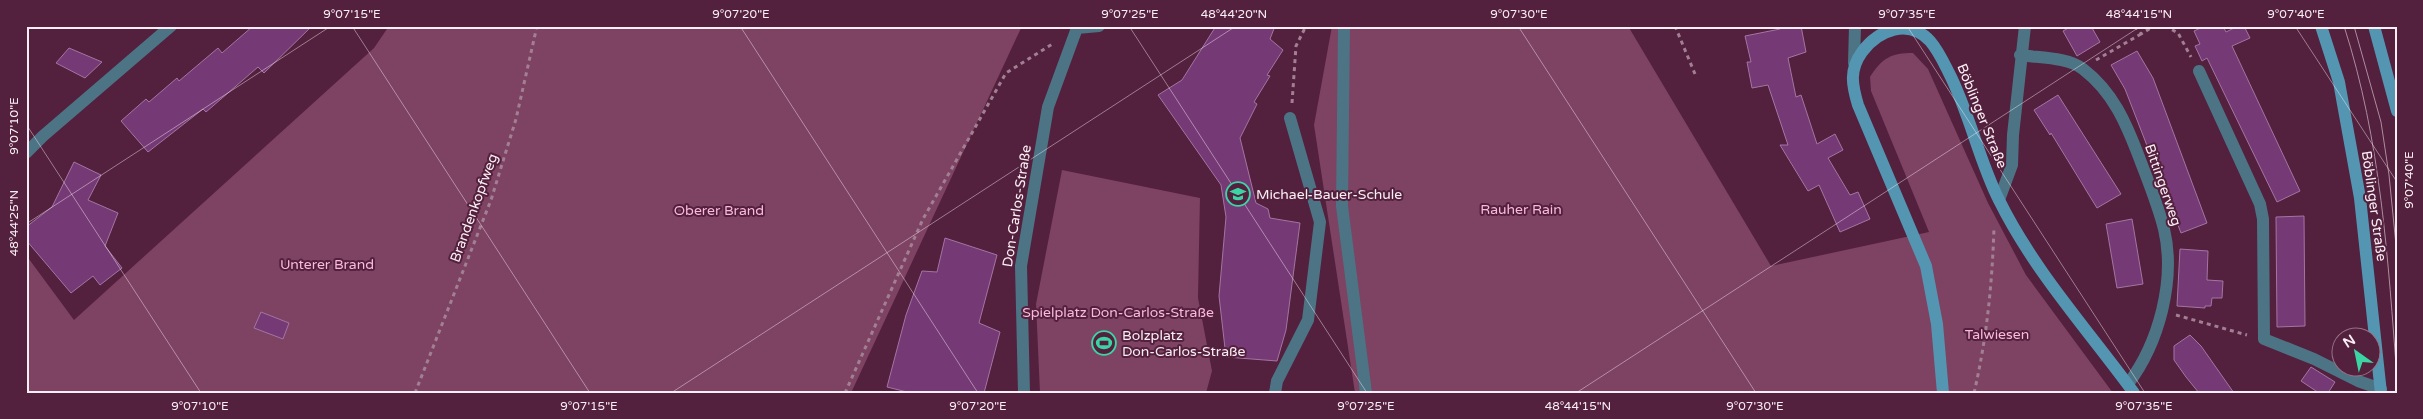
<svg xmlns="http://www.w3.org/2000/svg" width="2423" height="419" font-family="'Varela Round',sans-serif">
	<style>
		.green { fill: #7e4263 }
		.building { fill: #753a76; stroke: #a375a2 }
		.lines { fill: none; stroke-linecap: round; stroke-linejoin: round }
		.path { stroke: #a28093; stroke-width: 3; stroke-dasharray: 4 4; stroke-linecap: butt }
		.service { stroke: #4c7485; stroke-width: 12 }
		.minor { stroke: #4c7485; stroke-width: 12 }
		.secondary { stroke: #5496b2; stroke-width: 12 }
		.tram { stroke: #ac8d9e; stroke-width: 1 }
		.ticks { fill: none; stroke: #fbeef4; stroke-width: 1; stroke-opacity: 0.45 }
		.labels { text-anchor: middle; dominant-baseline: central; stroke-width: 4; stroke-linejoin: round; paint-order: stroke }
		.street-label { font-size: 14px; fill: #fbeef4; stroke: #53203d }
		.poi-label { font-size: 14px; fill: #fbeef4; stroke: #53203d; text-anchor: start }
		.park-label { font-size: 14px; fill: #fbb9db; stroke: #53203d }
		.neatline { fill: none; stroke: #fbeef4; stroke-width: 2 }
		.ticks-label { font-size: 12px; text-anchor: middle; fill: #fbeef4 }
	</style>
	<rect width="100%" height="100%" fill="#53203d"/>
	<path class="green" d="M389,26H1022L851,393H26V255L74,320L374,48Z
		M1332,26H1628L1771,266L1929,232L1871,91L1870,77C1882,58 1891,53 1913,53L1928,69L1988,203L2026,275L2113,393H1355L1314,125Z
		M1062,170L1200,198L1198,298L1212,371L1206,393H1040L1036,304Z"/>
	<path class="building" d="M253,26H312L264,73L258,67L206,112L203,109L148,152L121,121L146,99L149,102L177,78L179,81L218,48L222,53Z
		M1216,26H1275L1270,39L1283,50L1267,75L1270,76L1254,102L1257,104L1240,138L1256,203L1268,209L1270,218L1300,223L1286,330L1277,361L1226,357L1219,296L1226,217L1221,185L1158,95L1182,80Z
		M1779,26H1801L1806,52L1788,58L1796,97L1801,95L1817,144L1835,134L1843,150L1828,158L1850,195L1858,192L1870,219L1840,232L1819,185L1808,191L1780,145H1788L1768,85L1752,88L1747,62H1751L1745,36L1780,29Z
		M2072,26H2091L2100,42L2077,56L2063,31Z
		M2205,26H2223L2226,32L2238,26H2244L2250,38L2232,46L2300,191L2277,202L2207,58L2202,61L2195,46L2200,44L2194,31Z
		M69,48L102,62L85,78L56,63Z
		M2137,51L2153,78L2207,223L2181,233L2125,89L2111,65Z
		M2058,95L2121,194L2097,208L2051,133L2050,135L2034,110Z
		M74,162L101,175L88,200L118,213L105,246L122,268L100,285L93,276L71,293L26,240V227L52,207Z
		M2304,216L2305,326L2277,327L2276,217Z
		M2132,219L2143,284L2117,288L2106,224Z
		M945,238L997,255L979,323L1000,332L984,393H911L887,387L906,315L922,271L937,272Z
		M2180,249L2208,251L2207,280L2223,281L2222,298H2212L2211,306H2205V308L2177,306Z
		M261,312L289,323L283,339L254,328Z
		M2190,335L2201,346L2234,393H2199L2186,377L2174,360V346Z
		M2311,367L2335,382L2328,393H2319L2301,381Z"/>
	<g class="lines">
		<path class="path" d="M1675,26L1695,74
			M2135,26L2141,34L2154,26
			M2165,26L2178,33L2191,57
			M2096,60L2141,34
			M1292,103L1296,46L1306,26
			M2176,315L2247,335
			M415,393L491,200L516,119L537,26
			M845,393L923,219L1006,73L1054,43
			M1974,393C1987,337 1992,285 1994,228"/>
		<path class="service" d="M1344,26L1342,206L1366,393
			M2199,71L2260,204L2263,219L2264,339L2314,359L2358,381L2381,389
			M1024,393L1021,266L1048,107L1077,28L1099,26
			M1275,393L1277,381L1308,320L1320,222L1290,118"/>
		<path class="minor" d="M2020,55C2039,58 2068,57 2083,69C2113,92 2126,123 2139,157C2148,181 2158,205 2164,229C2176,280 2159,343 2128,384
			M1854,63L1855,26
			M26,153L43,136L171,26
			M1999,200L2012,165L2013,135L2025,26"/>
		<path class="secondary" d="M2321,26L2339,82L2360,198L2381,393
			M2374,26L2397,111
			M1943,393L1937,324L1926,266L1858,105C1852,85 1849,70 1862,52C1878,30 1909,18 1930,41C1938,50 1944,63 1949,73C1970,114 1979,161 1999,200C2034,271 2088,330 2134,393"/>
		<path class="tram" d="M2344,26C2381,140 2388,260 2397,378
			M2354,26L2381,122L2389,175L2397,255"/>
	</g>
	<path class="ticks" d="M352,26L590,393M740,26L978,393M1129,26L1367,393M1518,26L1756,393M1907,26L2145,393M2295,26L2397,182M26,124L201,393M26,224L331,26M671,393L1236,26M1576,393L2141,26"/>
	<defs>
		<g id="school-ring" transform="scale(1.25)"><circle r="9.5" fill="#53203d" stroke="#3cd4a4" stroke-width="1.5"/><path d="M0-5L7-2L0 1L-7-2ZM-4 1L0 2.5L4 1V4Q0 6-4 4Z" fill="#3cd4a4"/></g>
		<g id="stadium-ring" transform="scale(1.25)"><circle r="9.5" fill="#53203d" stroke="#3cd4a4" stroke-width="1.5"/><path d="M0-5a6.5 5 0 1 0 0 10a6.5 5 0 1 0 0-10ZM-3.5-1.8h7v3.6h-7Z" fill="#3cd4a4"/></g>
	</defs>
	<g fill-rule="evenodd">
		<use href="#school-ring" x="1238" y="194"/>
		<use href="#stadium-ring" x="1104" y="343"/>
	</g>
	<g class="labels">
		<g class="street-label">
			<text transform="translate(1982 116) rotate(68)">Böblinger Straße</text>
			<text transform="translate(2163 185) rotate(71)">Bittingerweg</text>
			<text transform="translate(1017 206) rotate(-81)">Don-Carlos-Straße</text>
			<text transform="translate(2374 206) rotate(82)">Böblinger Straße</text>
			<text transform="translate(474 208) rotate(-70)">Brandenkopfweg</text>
		</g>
		<g class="poi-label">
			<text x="1256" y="194">Michael-Bauer-Schule</text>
			<text x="1122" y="335">Bolzplatz<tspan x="1122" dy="16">Don-Carlos-Straße</tspan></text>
		</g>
		<g class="park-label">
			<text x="1521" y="209">Rauher Rain</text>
			<text x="719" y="210">Oberer Brand</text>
			<text x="327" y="264">Unterer Brand</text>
			<text x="1118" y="312">Spielplatz Don-Carlos-Straße</text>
			<text x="1997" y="334">Talwiesen</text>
		</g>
	</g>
	<rect width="2423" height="419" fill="none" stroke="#53203d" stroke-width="55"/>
	<g transform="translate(2356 352) rotate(327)"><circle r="24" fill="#53203d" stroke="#967286"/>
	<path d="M0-4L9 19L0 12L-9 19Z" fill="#3cd4a4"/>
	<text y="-8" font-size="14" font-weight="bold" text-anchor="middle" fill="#fbeef4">N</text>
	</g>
	<rect x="28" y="28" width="2368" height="364" class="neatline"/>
	<g class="ticks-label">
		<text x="352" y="18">9°07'15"E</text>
		<text x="741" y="18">9°07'20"E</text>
		<text x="1130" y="18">9°07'25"E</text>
		<text x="1234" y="18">48°44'20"N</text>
		<text x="1519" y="18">9°07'30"E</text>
		<text x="1907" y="18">9°07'35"E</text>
		<text x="2139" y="18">48°44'15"N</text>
		<text x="2296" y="18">9°07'40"E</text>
		<text transform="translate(14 126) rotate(-90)" y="4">9°07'10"E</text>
		<text transform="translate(2409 180) rotate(-90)" y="4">9°07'40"E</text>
		<text transform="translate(14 223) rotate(-90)" y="4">48°44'25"N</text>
		<text x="200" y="410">9°07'10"E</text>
		<text x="589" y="410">9°07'15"E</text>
		<text x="978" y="410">9°07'20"E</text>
		<text x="1366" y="410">9°07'25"E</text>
		<text x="1578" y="410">48°44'15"N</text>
		<text x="1755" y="410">9°07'30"E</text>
		<text x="2144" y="410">9°07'35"E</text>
	</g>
</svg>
